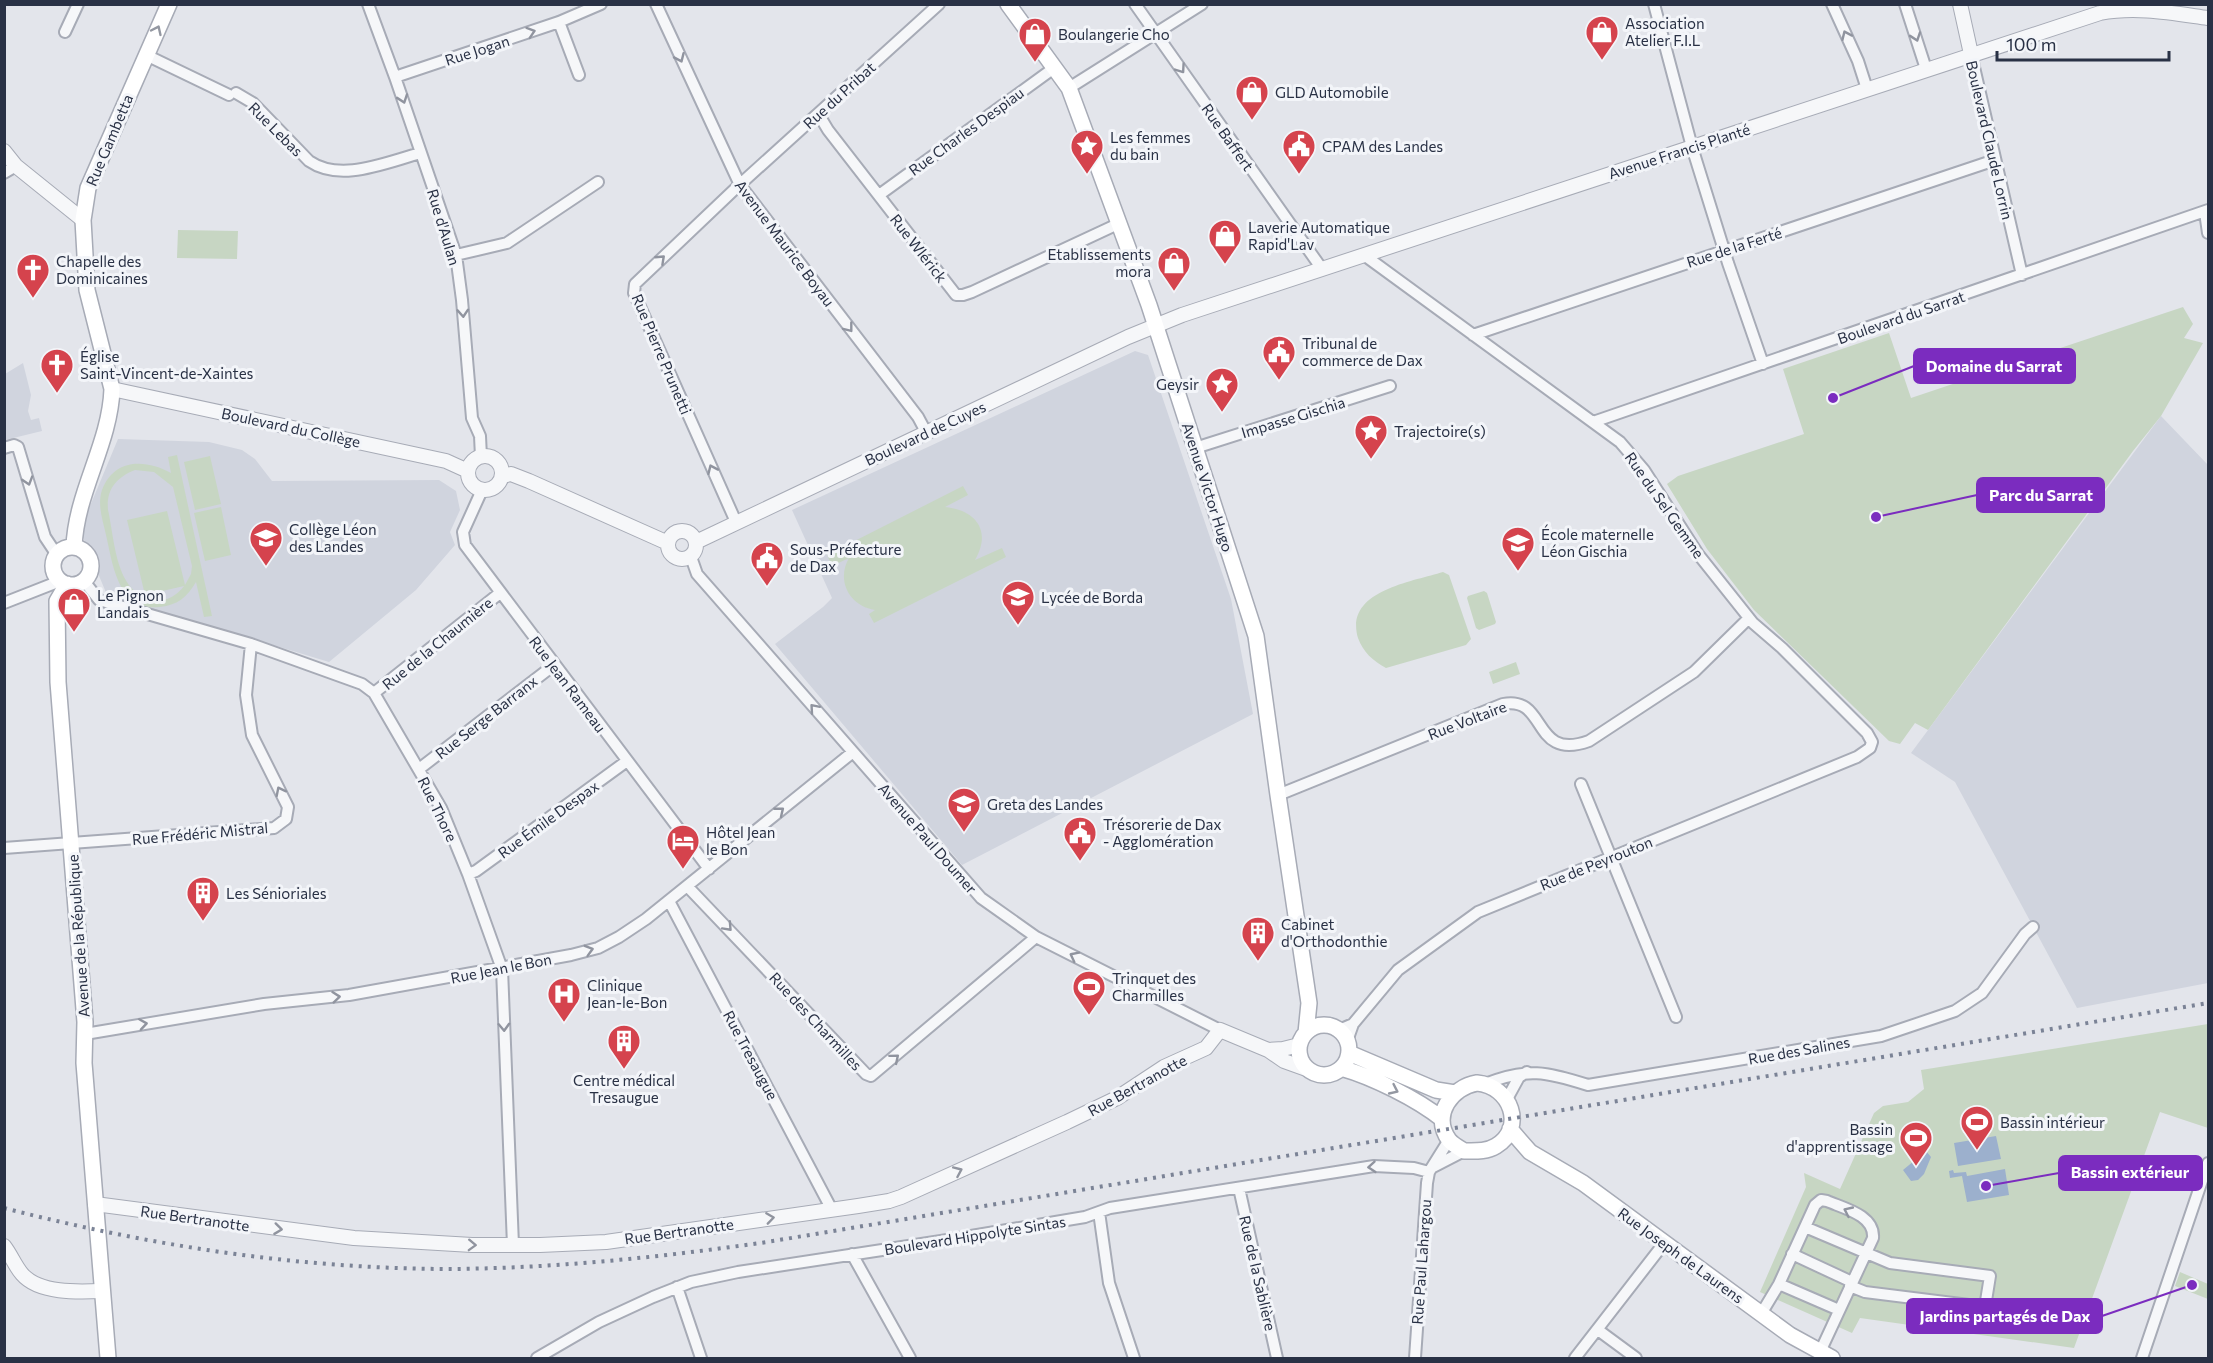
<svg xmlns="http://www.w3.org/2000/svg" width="2213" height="1363" font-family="Commissioner,sans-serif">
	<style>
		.built { fill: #d0d4de }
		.green { fill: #c7d6c3; fill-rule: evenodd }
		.water { fill: #9cb0cd }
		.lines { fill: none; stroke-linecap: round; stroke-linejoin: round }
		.minor-casing { stroke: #a7abb6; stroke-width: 14 }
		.tertiary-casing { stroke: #a7abb6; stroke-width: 16 }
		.secondary-casing { stroke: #a7abb6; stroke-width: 18 }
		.minor { stroke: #f6f7f9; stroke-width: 10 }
		.tertiary { stroke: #f6f7f9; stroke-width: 14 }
		.secondary { stroke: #fff; stroke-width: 15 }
		.rail { stroke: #7b8396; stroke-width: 4; stroke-dasharray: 3 6; stroke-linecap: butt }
		.oneway { stroke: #9498a2 }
		.oneway2 { stroke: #90949f }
		.labels { text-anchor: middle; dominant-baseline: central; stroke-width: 6; stroke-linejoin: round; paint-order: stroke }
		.poi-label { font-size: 15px; fill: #293145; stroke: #f3f5f9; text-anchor: start }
		.street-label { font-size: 15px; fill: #293145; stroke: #f3f5f9 }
		.leader { fill: none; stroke: #7b2cbf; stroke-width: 2 }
		.callout-dot { fill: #7b2cbf; stroke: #f3f5f9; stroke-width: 2 }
		.callout { fill: #7b2cbf; stroke: #7b2cbf; stroke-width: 2 }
		.callout-label { font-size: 16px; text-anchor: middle; font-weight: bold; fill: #fff }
	</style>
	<rect width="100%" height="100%" fill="#e3e5eb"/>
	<path class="built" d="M1135,351L1148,355L1231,599L1253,714L962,865L775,644L823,607L832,598L792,510Z
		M23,363L31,395L28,411L31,420L39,418L42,431L5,440V374Z
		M2161,416L2208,465V983L2077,1008L1955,782L1911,753Z
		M118,439L209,442L242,450L255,459L272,481L439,480L456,491L460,510L450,532L455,545L416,590L329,662L107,595L80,530Z"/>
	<path class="green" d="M178,230L238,231L237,259L177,258Z
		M2183,307L2193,324L2184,338L2203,343L2161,416L2133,451L1928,730L1915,723L1900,744L1889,741L1754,610L1707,549L1667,484L1678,476L1804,434L1783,369L1889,333L1911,398Z
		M177,455L212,616L204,617L196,582C187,597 178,605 160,607C118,612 113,565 106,535C103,521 97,505 102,490C114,458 146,459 171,473L168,457ZM135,470L154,472L173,487L192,566L191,574L185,585L167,511L127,520L145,595L184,586C177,596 164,603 152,600C115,592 115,540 108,510C106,489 117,477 135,470Z
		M210,456L221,504L195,510L184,462Z
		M963,486L968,495L945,507C976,510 992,531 975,560L1002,548L1006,557L874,623L869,614L875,610C849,606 836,580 849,558L832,566L827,555Z
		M221,507L231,555L205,561L194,513Z
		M1443,572L1449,575L1471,639L1466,645L1386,668C1373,661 1363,652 1358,638C1344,591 1411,582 1443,572Z
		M1484,591L1487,593L1496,622L1495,624L1479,630L1476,628L1467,598L1468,596Z
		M1516,662L1520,674L1493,684L1489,672Z
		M2208,1024V1128L2160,1112L2074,1348L1860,1318L1852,1333L1760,1292L1806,1187L1804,1173L1840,1189L1874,1113L1883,1106L1908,1102L1924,1089L1921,1070Z
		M2180,1272L2208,1284V1299L2175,1286Z"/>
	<path class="water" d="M1996,1136L2001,1159L1958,1166L1954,1143Z
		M1926,1151L1931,1157L1924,1174L1918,1180L1911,1181L1903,1170Z
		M2005,1169L2009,1195L1967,1202L1962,1176L1950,1178L1949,1171L1953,1170L1954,1173L1966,1172L1967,1176Z"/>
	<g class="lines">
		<g class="minor-casing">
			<path id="minor" d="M368,4L395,77L456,255L462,300L472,418L480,436L481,457
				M656,4L740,185L918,417L926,432
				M1135,4L1322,269
				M1654,4L1692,147L1728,263L1763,364
				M1832,4L1858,61L1867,89
				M1905,4L1926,69
				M559,22L579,75
				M65,32L78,4
				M1971,54L2022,275
				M146,55L229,95
				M395,77L559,22L601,4
				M1069,88L1202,4
				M236,93L253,103L309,161C341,183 386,162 421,153
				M819,115L828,130L956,295H963L972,292L1120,223
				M4,173L16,166
				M879,195L1054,68
				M2205,212L2208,233
				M456,255L507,243L598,182
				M1473,335L1995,160
				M1593,422L2208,210
				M4,448L14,445L18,447L45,537L57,555
				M1195,448L1390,386
				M482,490L463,532L465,545L709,869
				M736,522L634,293L635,284L736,188L939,4
				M691,557L697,574L981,898L1036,937L1220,1030
				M84,581L99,600L251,644L362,684L374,693L441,808L468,874L502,969L513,1245
				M4,603L60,581
				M374,693L500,593
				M419,769L554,665
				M1581,784L1676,1017
				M1278,795L1503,704C1548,695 1531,762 1589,741L1694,672L1749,618
				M4,848L274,828L286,819L288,807L252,735L246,695L251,644
				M468,874L476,871L627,761
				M687,886L866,1074L871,1076L1036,937
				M669,901L832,1210
				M1339,1030L1353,1024
				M85,1034L264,1004L349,995L571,955L598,948L619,937L646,919L853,752
				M1347,1041L1353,1024L1398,970L1478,912L1857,757L1870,748L1872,742L1867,733L1782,648L1753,623L1698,554L1644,470L1620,442L1364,255
				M1485,1084C1527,1067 1547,1072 1588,1085L1881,1036L1955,1011L1982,993L2025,934L2033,927
				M1507,1099L1519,1077L1527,1072
				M1433,1167L1464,1151
				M1239,1188L1277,1358
				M1099,1212L1109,1283L1134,1358
				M1805,1227L1890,1263L1990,1276L1985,1307L1865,1292L1850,1286
				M852,1254L910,1358
				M1792,1254L1852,1282
				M1779,1284L1839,1310
				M677,1287L701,1358
				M1761,1314L1779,1284L1815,1205L1821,1200L1827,1201C1843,1208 1875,1215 1873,1238L1820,1352
				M1598,1330L1636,1358
				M537,1358L599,1322L653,1297L691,1282L738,1272L941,1241L1085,1217L1110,1208L1374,1166L1414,1168L1429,1172
				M1415,1358L1427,1183L1429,1172L1449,1140
				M1575,1358L1665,1242
				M2142,1358L2208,1163"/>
		</g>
		<g class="tertiary-casing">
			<path id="tertiary" d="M1960,4L1971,54
				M4,151L16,166L83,220
				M112,389L446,461L468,471
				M468 473a17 17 0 1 1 34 0a17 17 0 1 1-34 0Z
				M502,476L511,474L529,481L668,543
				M668 545a14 14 0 1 1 28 0a14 14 0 1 1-28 0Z
				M696,542L1128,337L1182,315L2100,13C2136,6 2172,13 2208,18
				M1268,1050L1283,1049L1299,1045
				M95,1204L354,1238L472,1245H540L606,1242L858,1206L889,1201L901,1197L1067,1122L1117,1098L1164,1067L1206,1048L1220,1030L1268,1050L1284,1061L1309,1070
				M4,1246C11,1255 15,1266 22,1274C39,1294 79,1292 102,1291"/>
		</g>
		<g class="secondary-casing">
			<path id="secondary" d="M1008,4L1069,88L1149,305L1256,636L1278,795L1309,1003L1306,1033
				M74,547C76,492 110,444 112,389L87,290L83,220L88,188L169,4
				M53 566a19 19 0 1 1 38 0a19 19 0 1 1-38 0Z
				M67,584L57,601L58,682L85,1022L84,1063L108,1358
				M1299 1050a25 25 0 1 1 50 0a25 25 0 1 1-50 0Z
				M1349,1053L1436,1090L1455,1093
				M1341,1068C1373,1077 1417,1099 1442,1119
				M1477,1083C1511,1086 1526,1128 1496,1146C1486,1152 1475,1151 1464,1151C1459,1148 1452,1144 1449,1140C1431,1115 1452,1087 1477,1083Z
				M1510,1129L1530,1152L1583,1183L1790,1335L1832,1358"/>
		</g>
		<use href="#minor" class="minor"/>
		<use href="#tertiary" class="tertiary"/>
		<use href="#secondary" class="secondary"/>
		<path class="rail" d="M4,1208C151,1246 300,1269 452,1269C558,1268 662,1257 767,1242L2208,1003"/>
	</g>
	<defs><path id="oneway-chevron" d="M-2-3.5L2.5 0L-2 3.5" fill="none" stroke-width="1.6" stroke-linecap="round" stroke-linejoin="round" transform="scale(1.5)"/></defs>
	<g class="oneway">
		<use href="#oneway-chevron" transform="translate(157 30) rotate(-65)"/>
		<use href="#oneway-chevron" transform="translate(1394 1090) rotate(25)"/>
	</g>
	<g class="oneway2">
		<use href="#oneway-chevron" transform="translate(531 32) rotate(-18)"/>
		<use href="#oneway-chevron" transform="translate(1846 35) rotate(-114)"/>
		<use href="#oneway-chevron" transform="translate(1916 37) rotate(71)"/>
		<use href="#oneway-chevron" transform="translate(680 58) rotate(66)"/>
		<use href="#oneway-chevron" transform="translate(1181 69) rotate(55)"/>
		<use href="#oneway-chevron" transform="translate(403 99) rotate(71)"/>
		<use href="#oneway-chevron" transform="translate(661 259) rotate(-43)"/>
		<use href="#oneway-chevron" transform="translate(463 313) rotate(86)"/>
		<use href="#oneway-chevron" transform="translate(849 328) rotate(52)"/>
		<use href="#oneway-chevron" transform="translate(712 469) rotate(-114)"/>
		<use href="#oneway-chevron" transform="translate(28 481) rotate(73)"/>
		<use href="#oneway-chevron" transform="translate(814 708) rotate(-131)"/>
		<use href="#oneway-chevron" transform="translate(280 791) rotate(-117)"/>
		<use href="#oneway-chevron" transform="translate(780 811) rotate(-39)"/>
		<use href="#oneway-chevron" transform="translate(728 927) rotate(47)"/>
		<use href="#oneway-chevron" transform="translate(589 950) rotate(-16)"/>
		<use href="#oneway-chevron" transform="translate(1074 956) rotate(-153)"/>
		<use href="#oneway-chevron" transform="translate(336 997) rotate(-6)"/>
		<use href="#oneway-chevron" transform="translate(143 1024) rotate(-9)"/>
		<use href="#oneway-chevron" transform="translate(504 1027) rotate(88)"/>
		<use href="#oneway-chevron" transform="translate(895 1058) rotate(-40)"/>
		<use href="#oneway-chevron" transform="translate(1372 1167) rotate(175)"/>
		<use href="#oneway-chevron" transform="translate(958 1171) rotate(-24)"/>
		<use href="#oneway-chevron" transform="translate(1848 1211) rotate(-155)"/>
		<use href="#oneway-chevron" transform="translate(770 1218) rotate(-8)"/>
		<use href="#oneway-chevron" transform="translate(278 1229) rotate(7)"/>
		<use href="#oneway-chevron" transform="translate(472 1245) rotate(2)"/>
	</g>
	<defs>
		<g id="shop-pin" transform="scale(1.725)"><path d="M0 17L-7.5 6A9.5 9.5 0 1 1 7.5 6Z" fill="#d5434d" stroke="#f3f5f9"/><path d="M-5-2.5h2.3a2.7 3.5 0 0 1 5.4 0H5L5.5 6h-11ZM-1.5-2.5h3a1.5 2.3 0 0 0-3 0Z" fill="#fff"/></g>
		<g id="sight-pin" transform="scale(1.725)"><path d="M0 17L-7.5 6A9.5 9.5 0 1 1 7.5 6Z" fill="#d5434d" stroke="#f3f5f9"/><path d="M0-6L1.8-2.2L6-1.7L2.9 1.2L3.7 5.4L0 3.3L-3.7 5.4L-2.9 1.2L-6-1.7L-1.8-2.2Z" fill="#fff"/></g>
		<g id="civic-pin" transform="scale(1.725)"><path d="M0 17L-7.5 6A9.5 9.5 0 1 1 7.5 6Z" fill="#d5434d" stroke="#f3f5f9"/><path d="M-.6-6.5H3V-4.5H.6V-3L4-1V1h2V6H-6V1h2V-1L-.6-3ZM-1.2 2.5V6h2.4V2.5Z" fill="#fff"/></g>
		<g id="church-pin" transform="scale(1.725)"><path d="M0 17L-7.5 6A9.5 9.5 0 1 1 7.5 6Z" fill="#d5434d" stroke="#f3f5f9"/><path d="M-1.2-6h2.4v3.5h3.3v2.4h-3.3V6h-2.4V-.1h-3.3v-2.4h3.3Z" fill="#fff"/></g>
		<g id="school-pin" transform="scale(1.725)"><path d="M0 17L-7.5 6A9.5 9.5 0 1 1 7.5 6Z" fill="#d5434d" stroke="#f3f5f9"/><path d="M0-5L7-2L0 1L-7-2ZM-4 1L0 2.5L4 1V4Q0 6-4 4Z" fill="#fff"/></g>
		<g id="hotel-pin" transform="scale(1.725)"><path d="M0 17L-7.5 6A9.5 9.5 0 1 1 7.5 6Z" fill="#d5434d" stroke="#f3f5f9"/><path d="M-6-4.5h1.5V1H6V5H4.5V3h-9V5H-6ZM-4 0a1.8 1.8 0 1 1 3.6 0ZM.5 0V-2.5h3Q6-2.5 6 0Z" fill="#fff"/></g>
		<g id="building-pin" transform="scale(1.725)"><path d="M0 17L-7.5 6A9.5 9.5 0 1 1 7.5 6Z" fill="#d5434d" stroke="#f3f5f9"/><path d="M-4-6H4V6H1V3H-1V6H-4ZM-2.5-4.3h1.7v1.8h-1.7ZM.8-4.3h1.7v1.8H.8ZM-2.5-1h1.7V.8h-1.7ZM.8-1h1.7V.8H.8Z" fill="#fff"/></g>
		<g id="stadium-pin" transform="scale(1.725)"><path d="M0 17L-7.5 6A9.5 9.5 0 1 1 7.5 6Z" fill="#d5434d" stroke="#f3f5f9"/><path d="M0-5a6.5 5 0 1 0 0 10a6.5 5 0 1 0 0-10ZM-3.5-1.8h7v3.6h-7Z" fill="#fff"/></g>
		<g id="hospital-pin" transform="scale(1.725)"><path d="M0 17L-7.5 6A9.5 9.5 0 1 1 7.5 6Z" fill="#d5434d" stroke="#f3f5f9"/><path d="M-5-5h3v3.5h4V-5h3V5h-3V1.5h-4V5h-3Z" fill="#fff"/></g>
	</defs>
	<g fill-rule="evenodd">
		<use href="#shop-pin" x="1602" y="32"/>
		<use href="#shop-pin" x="1035" y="34"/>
		<use href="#shop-pin" x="1252" y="92"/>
		<use href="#sight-pin" x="1087" y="146"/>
		<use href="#civic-pin" x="1299" y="146"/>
		<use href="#shop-pin" x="1225" y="236"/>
		<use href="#shop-pin" x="1174" y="263"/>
		<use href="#church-pin" x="33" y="270"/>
		<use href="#civic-pin" x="1279" y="352"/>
		<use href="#church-pin" x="57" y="365"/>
		<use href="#sight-pin" x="1222" y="384"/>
		<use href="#sight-pin" x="1371" y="431"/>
		<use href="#school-pin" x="266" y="538"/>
		<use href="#school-pin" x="1518" y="543"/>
		<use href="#civic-pin" x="767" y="558"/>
		<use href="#school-pin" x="1018" y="597"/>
		<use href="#shop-pin" x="74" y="604"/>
		<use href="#school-pin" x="964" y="804"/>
		<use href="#civic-pin" x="1080" y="833"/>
		<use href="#hotel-pin" x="683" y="841"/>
		<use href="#building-pin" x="203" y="893"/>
		<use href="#building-pin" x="1258" y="933"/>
		<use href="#stadium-pin" x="1089" y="987"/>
		<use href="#hospital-pin" x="564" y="994"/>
		<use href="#building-pin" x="624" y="1041"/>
		<use href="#stadium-pin" x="1977" y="1122"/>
		<use href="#stadium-pin" x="1916" y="1138"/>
	</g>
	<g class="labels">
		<g class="poi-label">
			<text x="1625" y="23">Association<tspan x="1625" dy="17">Atelier F.I.L</tspan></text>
			<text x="1058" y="34">Boulangerie Cho</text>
			<text x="1275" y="92">GLD Automobile</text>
			<text x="1110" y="137">Les femmes<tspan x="1110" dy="17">du bain</tspan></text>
			<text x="1322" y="146">CPAM des Landes</text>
			<text x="1248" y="227">Laverie Automatique<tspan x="1248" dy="17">Rapid'Lav</tspan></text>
			<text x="1151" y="254" text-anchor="end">Etablissements<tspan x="1151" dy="17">mora</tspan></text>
			<text x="56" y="261">Chapelle des<tspan x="56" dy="17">Dominicaines</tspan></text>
			<text x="1302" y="343">Tribunal de<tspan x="1302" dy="17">commerce de Dax</tspan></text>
			<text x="80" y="356">Église<tspan x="80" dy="17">Saint-Vincent-de-Xaintes</tspan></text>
			<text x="1199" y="384" text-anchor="end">Geysir</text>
			<text x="1394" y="431">Trajectoire(s)</text>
			<text x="289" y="529">Collège Léon<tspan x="289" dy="17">des Landes</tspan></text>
			<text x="1541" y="534">École maternelle<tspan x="1541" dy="17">Léon Gischia</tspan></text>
			<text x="790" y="549">Sous-Préfecture<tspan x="790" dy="17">de Dax</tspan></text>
			<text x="97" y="595">Le Pignon<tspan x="97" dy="17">Landais</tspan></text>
			<text x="1041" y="597">Lycée de Borda</text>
			<text x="987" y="804">Greta des Landes</text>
			<text x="1103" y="824">Trésorerie de Dax<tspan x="1103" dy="17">- Agglomération</tspan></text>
			<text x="706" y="832">Hôtel Jean<tspan x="706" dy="17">le Bon</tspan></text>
			<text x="226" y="893">Les Sénioriales</text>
			<text x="1281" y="924">Cabinet<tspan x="1281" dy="17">d'Orthodonthie</tspan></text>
			<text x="1112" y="978">Trinquet des<tspan x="1112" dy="17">Charmilles</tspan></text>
			<text x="587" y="985">Clinique<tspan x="587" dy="17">Jean-le-Bon</tspan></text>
			<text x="624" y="1080" text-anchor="middle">Centre médical<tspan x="624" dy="17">Tresaugue</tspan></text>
			<text x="2000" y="1122">Bassin intérieur</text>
			<text x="1893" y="1129" text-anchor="end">Bassin<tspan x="1893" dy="17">d'apprentissage</tspan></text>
		</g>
		<g class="street-label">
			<text transform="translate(477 50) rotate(-18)">Rue Jogan</text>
			<text transform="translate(839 95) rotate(-42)">Rue du Pribat</text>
			<text transform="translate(276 129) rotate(45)">Rue Lebas</text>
			<text transform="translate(966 131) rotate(-36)">Rue Charles Despiau</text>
			<text transform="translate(1228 137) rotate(55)">Rue Baffert</text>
			<text transform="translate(109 140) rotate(-67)">Rue Gambetta</text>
			<text transform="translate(1990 140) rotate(77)">Boulevard Claude Lorrin</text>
			<text transform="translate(1679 151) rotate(-18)">Avenue Francis Planté</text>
			<text transform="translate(444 227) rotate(73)">Rue d'Aulan</text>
			<text transform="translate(785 243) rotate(53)">Avenue Maurice Boyau</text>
			<text transform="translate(1734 247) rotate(-18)">Rue de la Ferté</text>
			<text transform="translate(919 248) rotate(52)">Rue Wlérick</text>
			<text transform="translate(1901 317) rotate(-19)">Boulevard du Sarrat</text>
			<text transform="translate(662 354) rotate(67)">Rue Pierre Prunetti</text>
			<text transform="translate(1293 417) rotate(-17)">Impasse Gischia</text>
			<text transform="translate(291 427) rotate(12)">Boulevard du Collège</text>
			<text transform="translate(925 433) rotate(-25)">Boulevard de Cuyes</text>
			<text transform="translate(1208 487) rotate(72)">Avenue Victor Hugo</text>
			<text transform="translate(1665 505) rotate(55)">Rue du Sel Gemme</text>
			<text transform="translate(437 643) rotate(-39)">Rue de la Chaumière</text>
			<text transform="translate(568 684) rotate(53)">Rue Jean Rameau</text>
			<text transform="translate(486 717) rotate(-38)">Rue Serge Barranx</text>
			<text transform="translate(1467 720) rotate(-21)">Rue Voltaire</text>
			<text transform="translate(438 809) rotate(64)">Rue Thore</text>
			<text transform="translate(548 819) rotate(-36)">Rue Émile Despax</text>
			<text transform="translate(200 833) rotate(-5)">Rue Frédéric Mistral</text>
			<text transform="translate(928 838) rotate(49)">Avenue Paul Doumer</text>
			<text transform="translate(1596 863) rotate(-22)">Rue de Peyrouton</text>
			<text transform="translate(78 936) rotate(-94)">Avenue de la République</text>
			<text transform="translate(501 968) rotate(-11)">Rue Jean le Bon</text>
			<text transform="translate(816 1021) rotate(47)">Rue des Charmilles</text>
			<text transform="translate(1799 1050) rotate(-10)">Rue des Salines</text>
			<text transform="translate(751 1055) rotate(62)">Rue Tresaugue</text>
			<text transform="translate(1137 1085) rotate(-29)">Rue Bertranotte</text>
			<text transform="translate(195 1218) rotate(8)">Rue Bertranotte</text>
			<text transform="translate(679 1231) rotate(-8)">Rue Bertranotte</text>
			<text transform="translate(975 1235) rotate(-9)">Boulevard Hippolyte Sintas</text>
			<text transform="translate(1681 1255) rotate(36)">Rue Joseph de Laurens</text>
			<text transform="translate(1421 1262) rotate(-86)">Rue Paul Lahargou</text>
			<text transform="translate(1258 1273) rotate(77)">Rue de la Sablière</text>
		</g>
	</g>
	<path class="leader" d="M1833 398L1914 366M1876 517L1977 495M1986 1186L2059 1173M2192 1285L2102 1316"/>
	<g class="callout-dot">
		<circle cx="1833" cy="398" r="6"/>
		<circle cx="1876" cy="517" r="6"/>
		<circle cx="1986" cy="1186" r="6"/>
		<circle cx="2192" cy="1285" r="6"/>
	</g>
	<g class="callout">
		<rect x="1914" y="349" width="161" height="34" rx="6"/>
		<rect x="1977" y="478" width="127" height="34" rx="6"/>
		<rect x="2059" y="1156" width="143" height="34" rx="6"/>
		<rect x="1907" y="1299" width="195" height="34" rx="6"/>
	</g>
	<g class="callout-label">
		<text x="1994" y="372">Domaine du Sarrat</text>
		<text x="2041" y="501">Parc du Sarrat</text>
		<text x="2130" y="1178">Bassin extérieur</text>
		<text x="2005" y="1322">Jardins partagés de Dax</text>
	</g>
	<rect width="2213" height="1363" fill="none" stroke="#293145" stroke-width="12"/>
	<path d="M1997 51v9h172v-9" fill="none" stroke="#293145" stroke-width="3"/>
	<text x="2006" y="51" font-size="18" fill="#293145" stroke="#f3f5f9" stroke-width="4.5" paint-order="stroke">100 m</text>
</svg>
